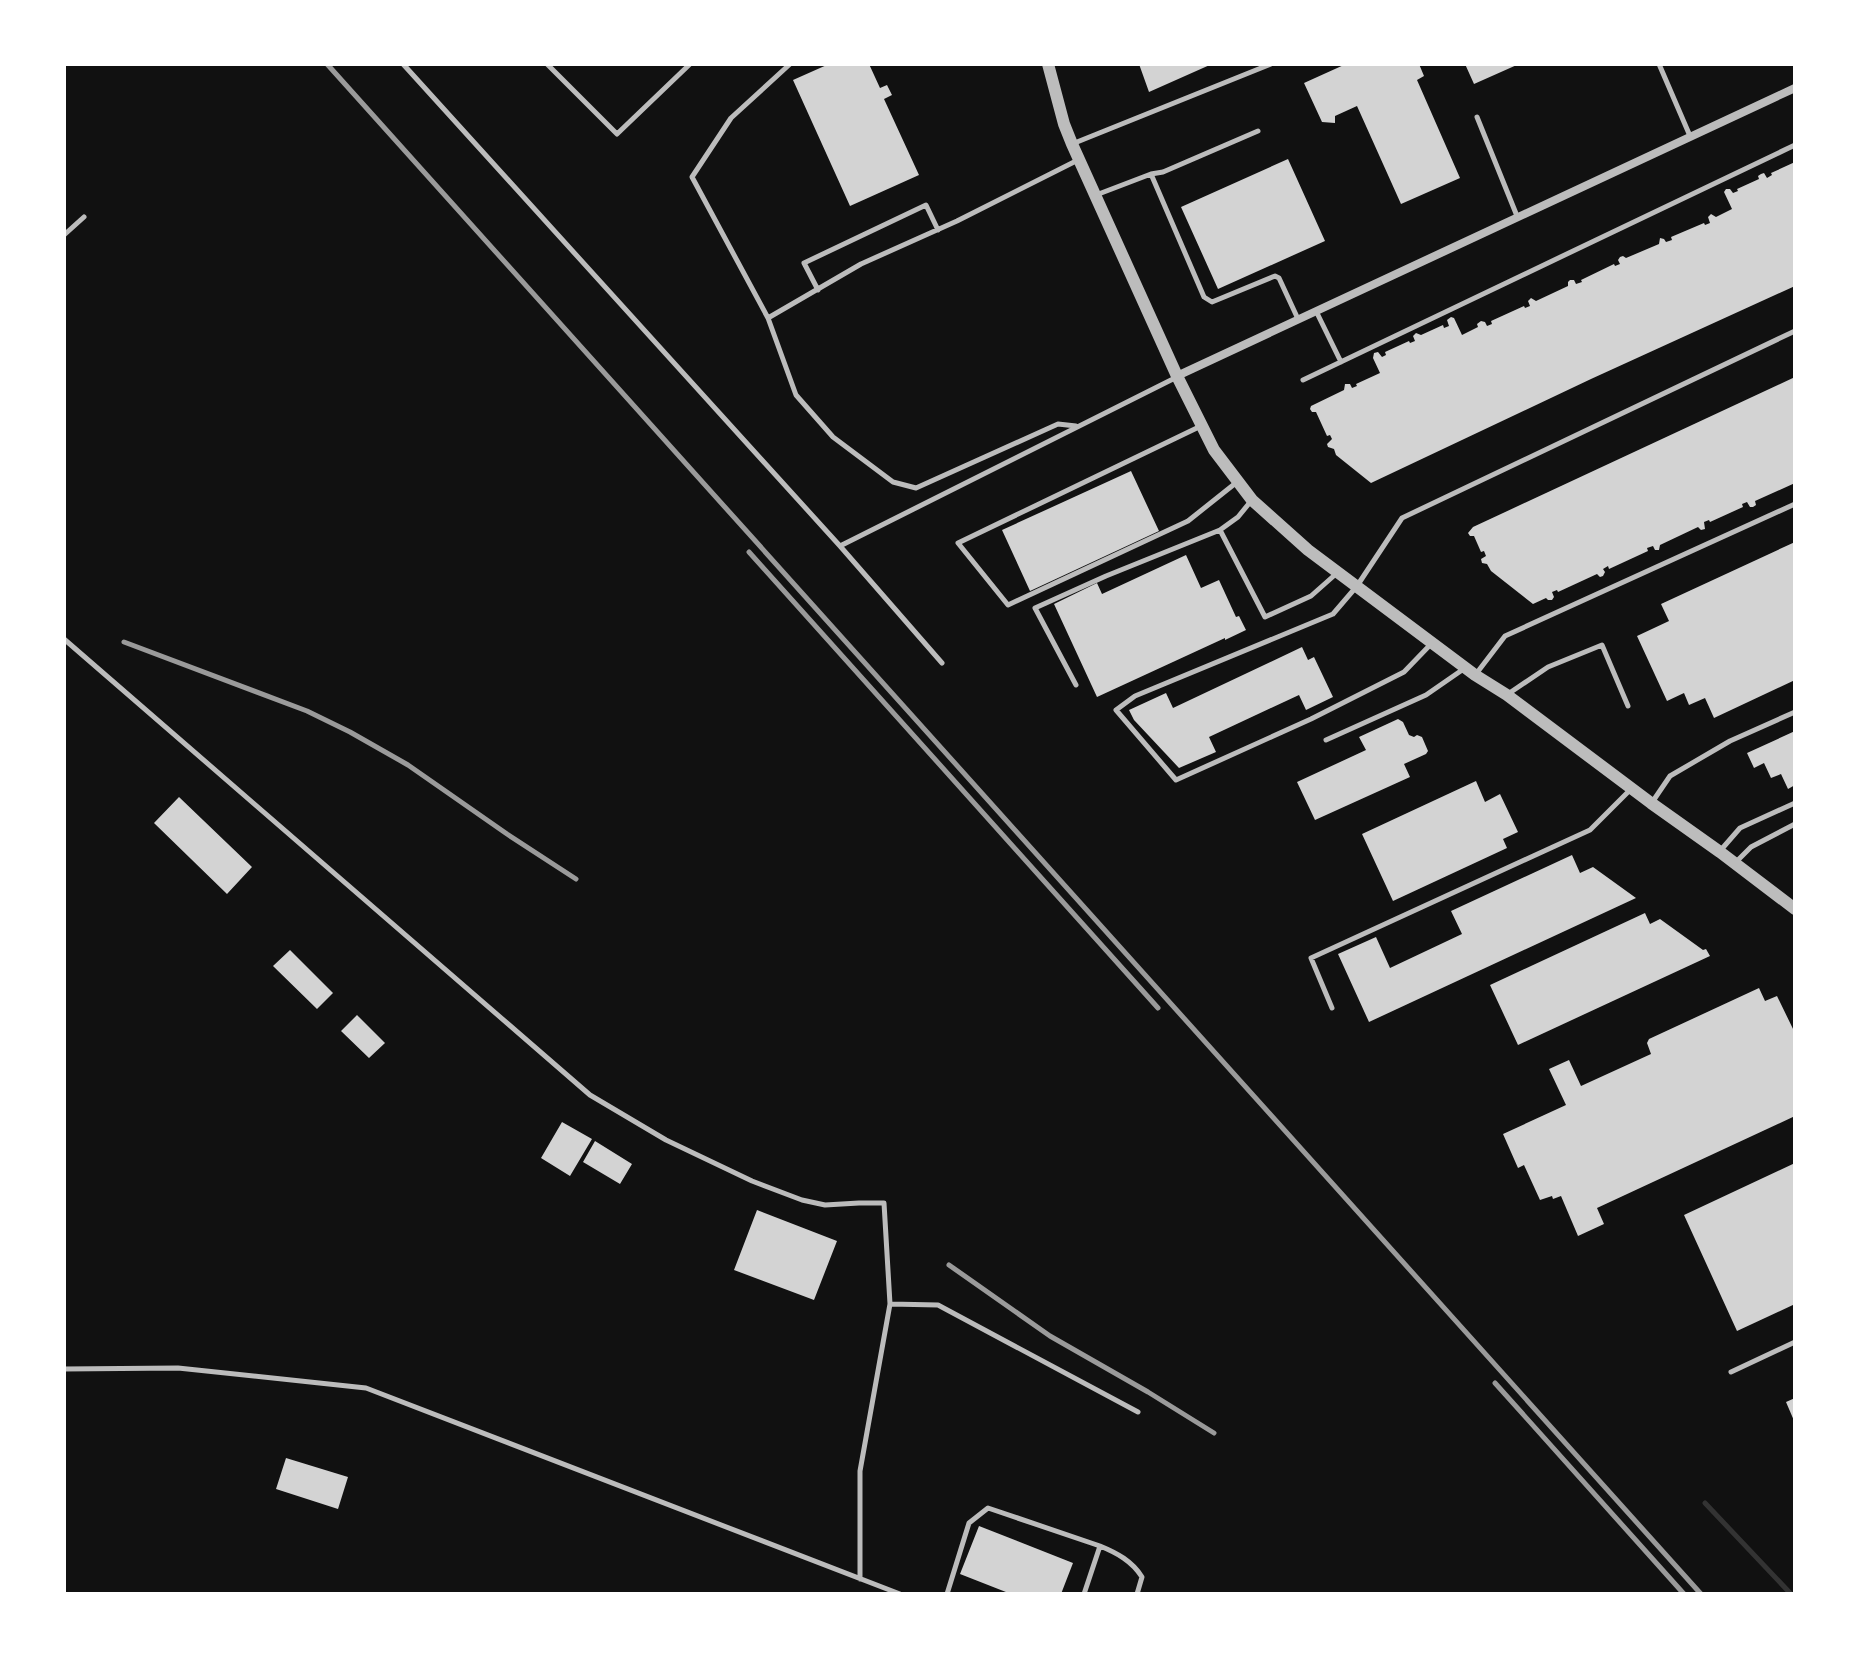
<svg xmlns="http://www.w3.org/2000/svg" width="1859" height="1658" font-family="'Golos Text',sans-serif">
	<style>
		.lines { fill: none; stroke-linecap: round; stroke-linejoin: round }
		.stream { stroke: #333; stroke-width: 5 }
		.building { fill: #d3d3d3 }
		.service { stroke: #bcbcbc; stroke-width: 5 }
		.minor { stroke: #bcbcbc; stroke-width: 8 }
		.tertiary { stroke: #bcbcbc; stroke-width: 12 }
		.rail { stroke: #9a9a9a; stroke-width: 5 }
	</style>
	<rect width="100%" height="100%" fill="#111"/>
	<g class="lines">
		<path class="stream" d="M1705,1503L1791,1594"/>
	</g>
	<path class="building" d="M829,64H869L880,88L887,85L892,95L884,99L919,175L850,206L793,80Z
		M1139,64H1212L1149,92Z
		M1346,64H1419L1424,76L1417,80L1460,178L1401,204L1357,106L1335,116V123L1322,122L1304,83Z
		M1465,64H1519L1474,84Z
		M1288,159L1325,241L1218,289L1181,207Z
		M1795,162V286L1591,379L1371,483L1336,455L1334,449L1328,447L1327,444L1332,439L1330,435L1327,436L1316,412H1312L1310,409L1311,406L1344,390L1345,384H1350L1352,388L1357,386L1356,384L1380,373L1373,358L1374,353L1378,352L1382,357L1386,355L1385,352L1409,341L1410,343L1415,341L1413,336L1416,333L1421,335L1443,325L1444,328L1449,326L1447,320L1451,317L1454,318L1462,335L1478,327L1477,324L1481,321L1485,322L1487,326L1492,324L1491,321L1524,306L1525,308L1530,306L1528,301L1531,298L1536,301L1568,286V282L1570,280H1574L1576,284L1582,282L1581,280L1614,264L1615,266L1620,264L1618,260L1620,257L1623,256L1626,258L1659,244L1660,238L1664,239L1666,242L1672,240L1671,237L1704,223L1705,225L1710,223L1708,217L1711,214L1716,217L1732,209L1724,192L1726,189H1730L1733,193L1738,191L1737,189L1759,179L1758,176L1761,174L1764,173L1767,178L1772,175L1771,173Z
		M1795,377V483L1755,501L1756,505L1753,507H1750L1747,502L1742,504L1743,507L1710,522L1709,520L1704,522L1705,529L1701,530L1698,527L1660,545L1659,550H1655L1653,546L1647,548L1648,551L1609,569L1608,566L1603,569L1605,572L1603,576L1600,577L1597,574L1558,592L1557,590L1552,592L1554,597L1552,600H1548L1546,598L1533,604L1491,571L1487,564L1482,563L1481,559L1486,556L1484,551L1481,552L1474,536H1470L1468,533L1473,527Z
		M1131,471L1159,531L1030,591L1002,530Z
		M1795,542V680L1714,718L1705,698L1689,705L1684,693L1667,701L1637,636L1669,621L1661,604Z
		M1186,555L1201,588L1219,580L1236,617L1239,616L1246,630L1225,640V638L1097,697L1054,604L1097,583L1102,594Z
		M1302,647L1308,660L1314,657L1333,697L1306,710L1299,695L1209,737L1216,752L1179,768L1134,720L1129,710L1166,693L1173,708Z
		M1398,719L1403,722L1409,735L1414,737L1417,735L1422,737L1428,751L1426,754L1404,764L1410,777L1315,820L1297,782L1366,750L1359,737Z
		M1795,731V785L1788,789L1781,774L1771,778L1764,763L1754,768L1747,753Z
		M1476,781L1485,802L1500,794L1518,832L1503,839L1507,848L1393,901L1362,834Z
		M179,797L252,867L227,894L154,823Z
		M1572,855L1580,873L1593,867L1636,898L1369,1022L1338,954L1376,937L1390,968L1462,934L1451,911Z
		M1645,913L1650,924L1660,919L1703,950L1706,949L1710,956L1518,1045L1490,985Z
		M290,950L333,993L317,1009L273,966Z
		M1759,988L1765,1001L1777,996L1795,1033V1116L1597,1208L1604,1224L1578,1236L1561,1196L1553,1199L1552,1196L1540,1200L1524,1165L1518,1168L1503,1134L1566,1105L1549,1069L1569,1060L1581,1086L1651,1054L1647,1043L1649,1039Z
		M357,1015L385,1043L369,1058L341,1031Z
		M562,1122L592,1139L570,1176L541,1158Z
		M595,1141L632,1164L620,1184L583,1162Z
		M1795,1163V1304L1737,1331L1684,1215Z
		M757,1210L837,1241L814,1300L734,1270Z
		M1795,1398V1423L1786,1402Z
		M286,1458L348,1477L338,1509L276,1489Z
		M979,1526L1073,1563L1061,1594H1011L960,1574Z"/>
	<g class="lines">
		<path class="service" d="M403,64L840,546L942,663
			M547,64L617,134L690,64
			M790,64L731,118L692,177L768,318L861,264L957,221L1078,160
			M1659,64L1690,136
			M1477,117L1517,216
			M1072,144L1271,64
			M1151,174L1163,172L1258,131
			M1096,195L1151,174L1204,297L1212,302L1275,276L1279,278L1298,319
			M64,235L84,217
			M818,290L804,263L926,205L938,230
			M1316,311L1341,362
			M768,318L796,395L833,437L893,482L916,488L1058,424L1076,426
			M1303,380L1795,145
			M1201,426L958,543L1008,605L1188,521L1237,482
			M1251,501L1238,517L1220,530L1265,617L1311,596L1337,573
			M840,546L1177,377
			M64,639L590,1095L666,1140L752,1181L802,1200L825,1205L859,1203H884L890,1304L860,1471V1579
			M1431,644L1404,672L1311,719L1176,780L1116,710L1135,696L1333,614L1357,586L1402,518L1795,331
			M1476,674L1505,636L1795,504
			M1076,685L1035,608L1106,576L1220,530
			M1508,694L1548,667L1602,645L1628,706
			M1326,740L1426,695L1465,668
			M1653,801L1670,776L1730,741L1795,712
			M1720,851L1740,828L1795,803
			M1736,862L1751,847L1795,824
			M1332,1008L1311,958L1590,830L1631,789
			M890,1304L938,1305L1138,1412
			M64,1369L178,1368L366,1388L900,1594
			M1731,1372L1795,1342
			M1100,1546C1117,1553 1132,1561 1142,1577L1137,1594
			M947,1594L969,1523L988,1508L1100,1546L1084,1594"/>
		<path class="minor" d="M1177,376L1795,88"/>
		<path class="tertiary" d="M1048,64L1064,124L1072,144L1177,376L1214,450L1252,500L1308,550L1475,675L1507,695L1651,803L1720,852L1795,909"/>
		<path class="rail" d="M327,64L1701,1594
			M749,552L1158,1008
			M124,642L307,711L350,732L408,765L507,834L576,879
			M949,1265L1050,1336L1148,1392L1214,1433
			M1495,1383L1684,1594"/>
	</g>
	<rect width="1859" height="1658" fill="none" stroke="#ffffff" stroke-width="132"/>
</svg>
